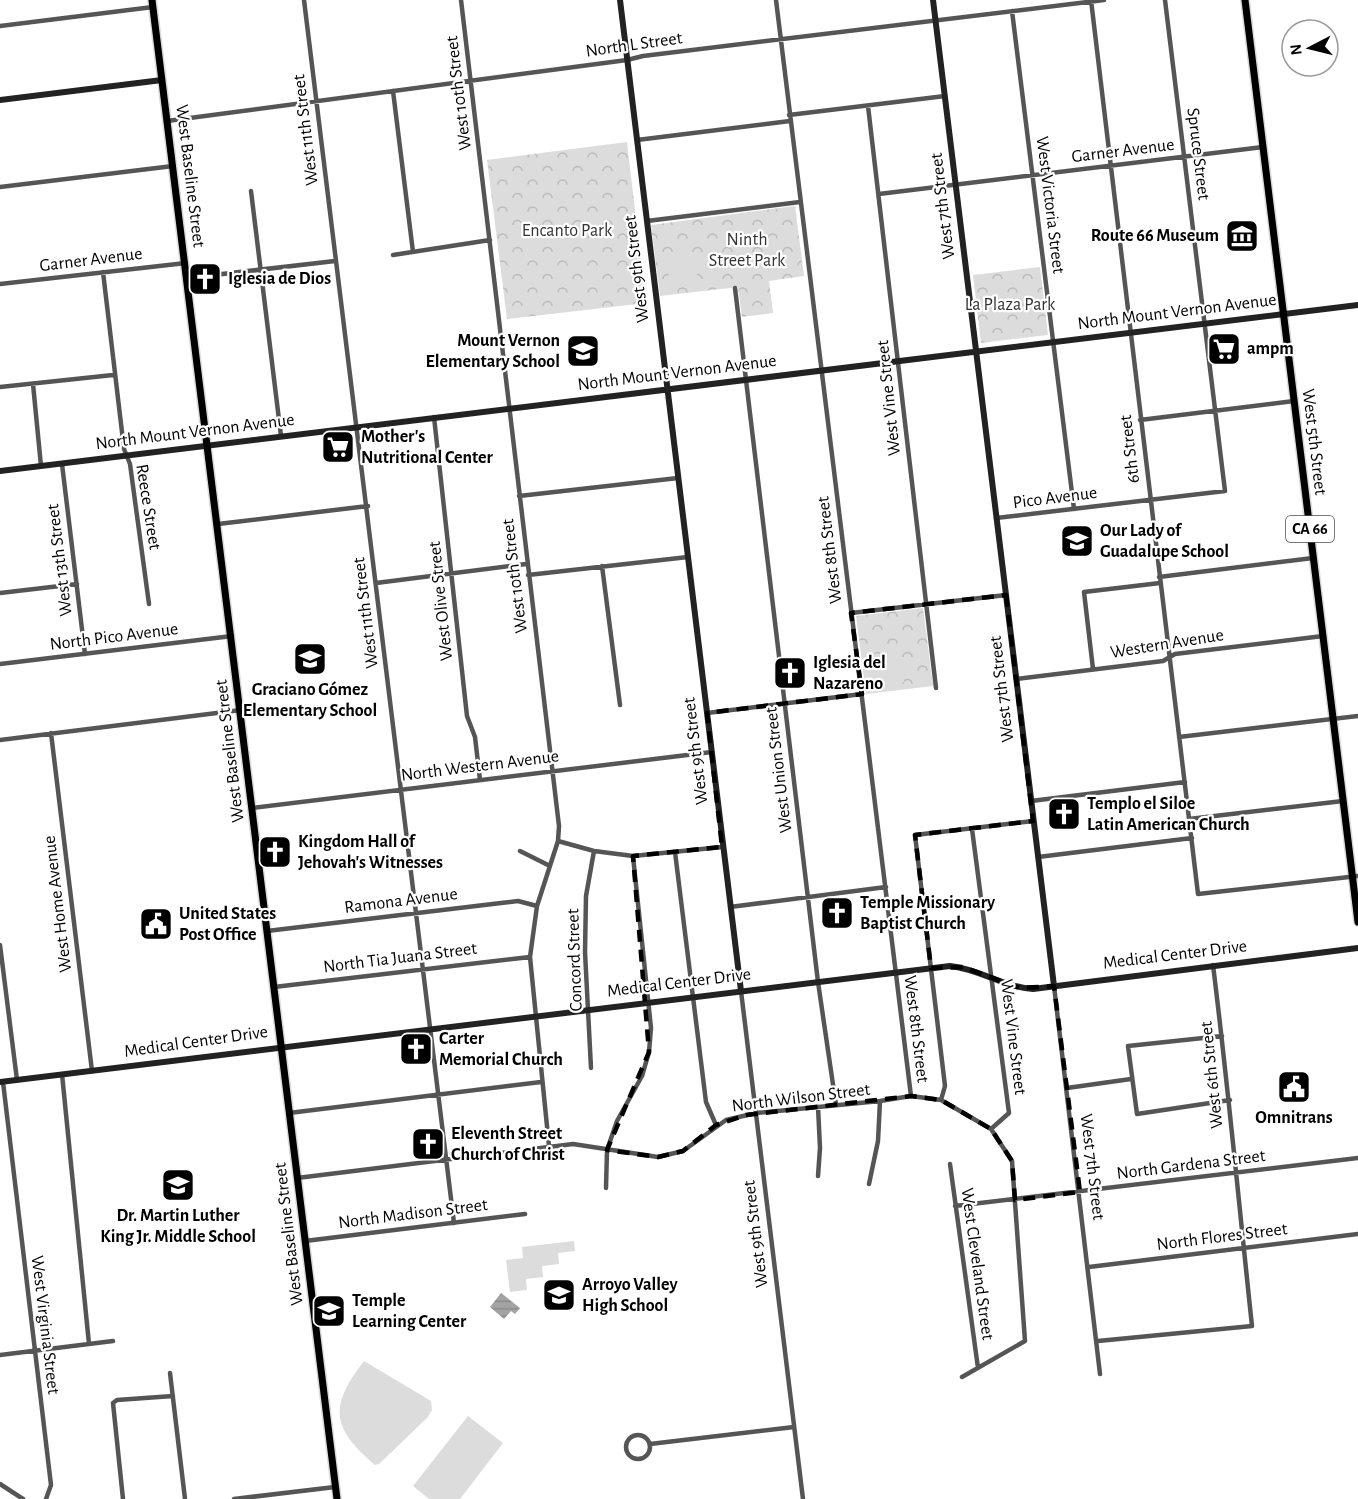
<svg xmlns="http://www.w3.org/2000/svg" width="1358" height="1499" font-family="'Alegreya Sans',sans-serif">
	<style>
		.forest { fill: url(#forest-crowns) }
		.pitch { fill: #dcdcdc }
		.water { fill: url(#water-rules) }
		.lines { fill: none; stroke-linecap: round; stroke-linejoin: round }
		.primary-casing { stroke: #dbdbdb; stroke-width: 10 }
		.street { stroke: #555; stroke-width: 4.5 }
		.secondary { stroke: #222; stroke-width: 6 }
		.primary { stroke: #000; stroke-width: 7 }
		.marked { fill: none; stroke: #000; stroke-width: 4.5; stroke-dasharray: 12 8; stroke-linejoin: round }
		.labels { text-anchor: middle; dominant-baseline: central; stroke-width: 4.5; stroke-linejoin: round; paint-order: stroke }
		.shield { fill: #fff; stroke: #4c4c4c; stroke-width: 1.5 }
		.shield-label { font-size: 16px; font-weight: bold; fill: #000 }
		.street-label { font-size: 18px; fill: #000; stroke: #fff }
		.park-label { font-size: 18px; fill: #333; stroke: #fff }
		.poi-label { font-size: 18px; font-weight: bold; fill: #000; stroke: #fff; text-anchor: start }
	</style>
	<defs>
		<pattern id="forest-crowns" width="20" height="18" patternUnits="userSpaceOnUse" patternTransform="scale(1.5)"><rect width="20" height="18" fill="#dcdcdc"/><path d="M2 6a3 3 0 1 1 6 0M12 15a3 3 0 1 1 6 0" fill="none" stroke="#bbb"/></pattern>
		<pattern id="water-rules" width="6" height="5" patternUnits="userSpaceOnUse" patternTransform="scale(1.5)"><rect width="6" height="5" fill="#a3a3a3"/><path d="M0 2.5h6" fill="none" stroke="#8b8b8b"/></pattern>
	</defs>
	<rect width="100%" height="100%" fill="#fff"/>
	<path class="forest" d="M627,142L646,303L507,319L487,160Z
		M795,206L804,276L769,281L773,313L742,317L738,287L660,296L651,225Z
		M1040,267L1048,335L981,343L973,275Z
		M923,608L933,686L866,694L856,616Z"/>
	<path class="pitch" d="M695,257L698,285L670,288L667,260Z
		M888,654L900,660L904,682L877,686L873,683L870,655Z
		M574,1241L575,1251L558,1253L559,1264L542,1266L543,1277L526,1279L527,1290L510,1292L506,1260L523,1258L522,1247Z
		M364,1361L431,1401L432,1410L427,1418L379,1464L375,1465C331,1428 329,1406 364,1361Z
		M468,1416L503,1443L460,1499H429L413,1486Z"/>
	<path class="water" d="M501,1293L520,1308L515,1314L511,1311L504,1319L490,1307Z"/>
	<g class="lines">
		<g class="primary-casing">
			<path id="primary" d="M152,0L337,1499
				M1245,0L1358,922"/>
		</g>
		<path class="street" d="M304,0L454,1223
			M461,0L559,826L558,841L537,906L530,957L549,1146
			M776,0L911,1096
			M1091,0L1198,894L1358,876
			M1012,11L1074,509
			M0,26L153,7
			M393,91L413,252
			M868,106L936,688
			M789,115L945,96
			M167,121L627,60L643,56L1104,0
			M637,140L790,121
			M0,187L173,166
			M251,191L281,436
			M879,194L1263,147
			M647,221L800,202
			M393,255L490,240
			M103,272L124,449L130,464L149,604
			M188,278L335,261
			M0,284L186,263
			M735,288L818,982L836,1105
			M33,384L41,466
			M0,387L113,375
			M434,417L467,716L475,737L480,780
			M1140,420L1294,401
			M62,464L85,654
			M519,496L678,478
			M996,518L1225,491L1165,0
			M218,524L368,506
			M602,566L620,705
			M528,575L688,557
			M1159,577L1313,558
			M376,583L526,564
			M0,593L77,584
			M851,613L1006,595
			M0,664L232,636
			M1093,669L1084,592L1160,583
			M1016,679L1163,661L1175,654L1323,636
			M707,713L862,694
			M51,733L92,1071
			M1179,737L1358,716
			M0,740L241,710
			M1031,801L1185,782
			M252,808L712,752
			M1189,819L1343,801
			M972,829L1009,1113L991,1129
			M558,841L594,851L633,856L722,847
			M520,851L548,865
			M675,852L706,1102L716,1125
			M1038,857L1192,838
			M730,907L886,887
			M267,931L501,903L518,901L537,906
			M0,945L17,1080
			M1054,986L1100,1374
			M274,987L530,957
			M741,991L803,1499
			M1222,1036L1128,1046L1137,1114L1230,1100
			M591,1068L585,952L586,896L594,851
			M62,1074L89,1344
			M3,1082L51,1485L46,1499
			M1067,1088L1131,1079
			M941,1100L945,1086L915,835L1033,821
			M818,1107L820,1148L818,1176
			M289,1113L541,1082
			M950,1164L978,1368
			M297,1178L573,1144L658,1157L683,1151L726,1120L756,1113L880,1101L911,1096L941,1100L991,1129L1012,1161L1025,1341L962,1377
			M869,1184L878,1141L880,1101
			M606,1188L607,1150L617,1121L642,1076L649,1052L651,1028L633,856
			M955,1206L1358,1158
			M305,1241L525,1214
			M1089,1267L1358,1234
			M1098,1341L1252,1326C1239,1205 1228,1085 1213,965
			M0,1355L113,1341
			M170,1373L185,1499
			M626 1447a12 12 0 1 1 24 0a12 12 0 1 1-24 0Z
			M650,1444L794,1427
			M0,1484L23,1499
			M123,1499L113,1403L117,1400L173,1396
			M234,1499L335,1487"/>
		<path class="secondary" d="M620,0L741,991
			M933,0L1054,986
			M0,100L162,80
			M0,471L1358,305
			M0,1082L950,966C980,969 1003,987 1033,989L1358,948"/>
		<use href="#primary" class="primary"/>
	</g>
	<path class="marked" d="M1006,595L1033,821L915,835L931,968L963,967L1020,988L1054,986L1080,1192L1015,1200L1012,1161L991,1129L941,1100L911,1096L746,1115L716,1125L683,1151L658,1157L607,1150L649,1052L633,856L722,847L707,713L862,694L851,613Z"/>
	<defs>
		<g id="museum-square" transform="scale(1.725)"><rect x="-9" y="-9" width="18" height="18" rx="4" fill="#000" stroke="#fff"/><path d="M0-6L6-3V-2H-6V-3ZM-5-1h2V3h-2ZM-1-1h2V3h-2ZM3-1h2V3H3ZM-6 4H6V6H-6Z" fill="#fff"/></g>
		<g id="church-square" transform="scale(1.725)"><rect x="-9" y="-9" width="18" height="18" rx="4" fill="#000" stroke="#fff"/><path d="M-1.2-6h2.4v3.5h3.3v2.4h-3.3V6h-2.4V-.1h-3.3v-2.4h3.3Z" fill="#fff"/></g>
		<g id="supermarket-square" transform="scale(1.725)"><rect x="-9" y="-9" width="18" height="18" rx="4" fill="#000" stroke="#fff"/><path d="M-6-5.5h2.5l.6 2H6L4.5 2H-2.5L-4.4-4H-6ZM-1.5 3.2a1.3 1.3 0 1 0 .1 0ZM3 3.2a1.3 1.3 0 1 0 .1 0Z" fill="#fff"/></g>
		<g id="school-square" transform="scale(1.725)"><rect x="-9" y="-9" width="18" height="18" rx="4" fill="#000" stroke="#fff"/><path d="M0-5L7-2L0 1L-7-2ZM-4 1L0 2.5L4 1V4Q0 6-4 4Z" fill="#fff"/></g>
		<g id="civic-square" transform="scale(1.725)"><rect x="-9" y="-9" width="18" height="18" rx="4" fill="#000" stroke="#fff"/><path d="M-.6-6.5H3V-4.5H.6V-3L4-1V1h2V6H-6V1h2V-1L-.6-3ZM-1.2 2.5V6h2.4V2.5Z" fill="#fff"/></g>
	</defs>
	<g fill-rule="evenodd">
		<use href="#museum-square" x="1242" y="236"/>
		<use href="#church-square" x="205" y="279"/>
		<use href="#supermarket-square" x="1224" y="349"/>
		<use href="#school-square" x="583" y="351"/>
		<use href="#supermarket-square" x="338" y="447"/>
		<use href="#school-square" x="1077" y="541"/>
		<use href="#school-square" x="310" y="659"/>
		<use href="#church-square" x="790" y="673"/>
		<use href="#church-square" x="1064" y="814"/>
		<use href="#church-square" x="275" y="852"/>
		<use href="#church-square" x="837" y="913"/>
		<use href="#civic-square" x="156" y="924"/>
		<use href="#church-square" x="416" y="1049"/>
		<use href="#civic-square" x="1294" y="1087"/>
		<use href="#church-square" x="428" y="1144"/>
		<use href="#school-square" x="178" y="1185"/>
		<use href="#school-square" x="559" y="1295"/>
		<use href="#school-square" x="329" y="1311"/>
	</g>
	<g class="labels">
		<rect class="shield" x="1286" y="516" width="48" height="26" rx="4.5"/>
		<g class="shield-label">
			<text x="1310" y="529">CA 66</text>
		</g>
		<g class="street-label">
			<text transform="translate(634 45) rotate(-8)">North L Street</text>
			<text transform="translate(459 93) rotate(-97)">West 10th Street</text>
			<text transform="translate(306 130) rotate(-97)">West 11th Street</text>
			<text transform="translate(1123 151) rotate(-7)">Garner Avenue</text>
			<text transform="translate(1198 154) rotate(83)">Spruce Street</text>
			<text transform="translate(190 176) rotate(83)">West Baseline Street</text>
			<text transform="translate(1050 205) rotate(83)">West Victoria Street</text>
			<text transform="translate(943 206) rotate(-97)">West 7th Street</text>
			<text transform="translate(91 260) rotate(-7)">Garner Avenue</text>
			<text transform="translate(637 269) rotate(-97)">West 9th Street</text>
			<text transform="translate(1177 312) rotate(-7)">North Mount Vernon Avenue</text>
			<text transform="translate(677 373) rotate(-7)">North Mount Vernon Avenue</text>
			<text transform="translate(889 398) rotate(-96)">West Vine Street</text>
			<text transform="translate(195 432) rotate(-7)">North Mount Vernon Avenue</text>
			<text transform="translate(1314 442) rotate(83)">West 5th Street</text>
			<text transform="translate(1130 449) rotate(-97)">6th Street</text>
			<text transform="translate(1055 498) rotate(-7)">Pico Avenue</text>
			<text transform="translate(148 507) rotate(81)">Reece Street</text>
			<text transform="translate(830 550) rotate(-97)">West 8th Street</text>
			<text transform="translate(60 560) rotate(-97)">West 13th Street</text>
			<text transform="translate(515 576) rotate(-97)">West 10th Street</text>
			<text transform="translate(441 601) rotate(-96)">West Olive Street</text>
			<text transform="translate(366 613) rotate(-97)">West 11th Street</text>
			<text transform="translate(114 637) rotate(-7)">North Pico Avenue</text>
			<text transform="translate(1167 644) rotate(-9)">Western Avenue</text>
			<text transform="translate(1002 689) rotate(-97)">West 7th Street</text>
			<text transform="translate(230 751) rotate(-97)">West Baseline Street</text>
			<text transform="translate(696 751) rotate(-97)">West 9th Street</text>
			<text transform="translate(480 766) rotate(-7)">North Western Avenue</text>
			<text transform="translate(779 770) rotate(-97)">West Union Street</text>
			<text transform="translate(401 901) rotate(-7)">Ramona Avenue</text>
			<text transform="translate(58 904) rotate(-97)">West Home Avenue</text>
			<text transform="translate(1175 955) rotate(-7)">Medical Center Drive</text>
			<text transform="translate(400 958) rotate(-7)">North Tia Juana Street</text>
			<text transform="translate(575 960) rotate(-92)">Concord Street</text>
			<text transform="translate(679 983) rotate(-7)">Medical Center Drive</text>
			<text transform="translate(916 1029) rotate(83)">West 8th Street</text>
			<text transform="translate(1013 1037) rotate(83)">West Vine Street</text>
			<text transform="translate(196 1042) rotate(-8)">Medical Center Drive</text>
			<text transform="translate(1212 1075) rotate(-96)">West 6th Street</text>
			<text transform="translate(801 1098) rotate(-7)">North Wilson Street</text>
			<text transform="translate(1191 1165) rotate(-7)">North Gardena Street</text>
			<text transform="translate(1092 1167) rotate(83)">West 7th Street</text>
			<text transform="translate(413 1214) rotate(-7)">North Madison Street</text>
			<text transform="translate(289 1234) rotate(-97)">West Baseline Street</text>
			<text transform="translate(756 1234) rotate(-97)">West 9th Street</text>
			<text transform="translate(1222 1237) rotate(-7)">North Flores Street</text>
			<text transform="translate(977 1264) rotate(82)">West Cleveland Street</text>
			<text transform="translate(45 1325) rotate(83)">West Virginia Street</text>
		</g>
		<g class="park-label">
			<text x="567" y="231">Encanto Park</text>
			<text x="747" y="240">Ninth<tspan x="747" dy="21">Street Park</tspan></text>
			<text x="1010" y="305">La Plaza Park</text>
		</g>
		<g class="poi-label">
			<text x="1219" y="236" text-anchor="end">Route 66 Museum</text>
			<text x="228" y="279">Iglesia de Dios</text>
			<text x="560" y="341" text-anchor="end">Mount Vernon<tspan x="560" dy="21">Elementary School</tspan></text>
			<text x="1247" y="349">ampm</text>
			<text x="361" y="437">Mother's<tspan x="361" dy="21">Nutritional Center</tspan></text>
			<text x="1100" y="531">Our Lady of<tspan x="1100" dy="21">Guadalupe School</tspan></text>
			<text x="813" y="663">Iglesia del<tspan x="813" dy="21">Nazareno</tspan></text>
			<text x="310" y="690" text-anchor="middle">Graciano Gómez<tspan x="310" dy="21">Elementary School</tspan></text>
			<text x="1087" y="804">Templo el Siloe<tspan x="1087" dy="21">Latin American Church</tspan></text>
			<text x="298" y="842">Kingdom Hall of<tspan x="298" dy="21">Jehovah's Witnesses</tspan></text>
			<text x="860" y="903">Temple Missionary<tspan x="860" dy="21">Baptist Church</tspan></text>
			<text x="179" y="914">United States<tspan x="179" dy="21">Post Office</tspan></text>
			<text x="439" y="1039">Carter<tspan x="439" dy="21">Memorial Church</tspan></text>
			<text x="1294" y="1118" text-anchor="middle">Omnitrans</text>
			<text x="451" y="1134">Eleventh Street<tspan x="451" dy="21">Church of Christ</tspan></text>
			<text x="178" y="1216" text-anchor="middle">Dr. Martin Luther<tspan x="178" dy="21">King Jr. Middle School</tspan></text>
			<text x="582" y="1285">Arroyo Valley<tspan x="582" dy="21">High School</tspan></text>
			<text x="352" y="1301">Temple<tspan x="352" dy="21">Learning Center</tspan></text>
		</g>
	</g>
	<g transform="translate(1310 48) rotate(263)"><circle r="28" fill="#ffffff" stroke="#999999" stroke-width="1.5"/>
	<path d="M0-4.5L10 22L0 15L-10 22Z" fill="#000000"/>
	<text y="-9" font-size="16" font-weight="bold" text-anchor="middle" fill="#000000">N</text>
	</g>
</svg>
